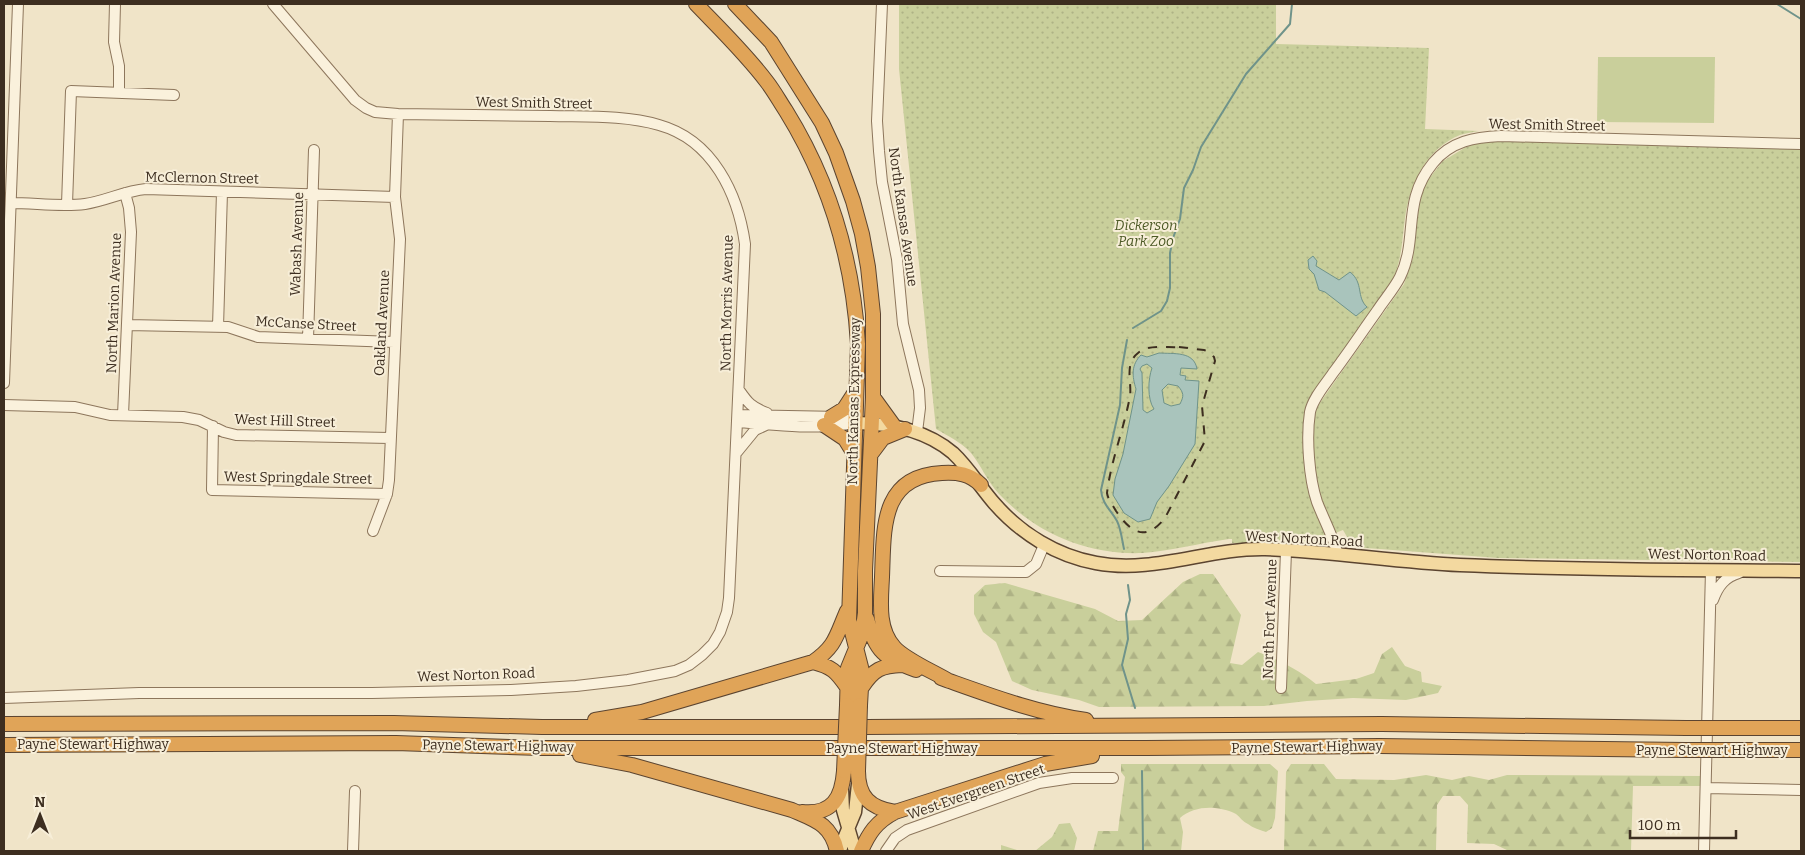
<svg xmlns="http://www.w3.org/2000/svg" width="1805" height="855" font-family="Bitter,serif">
	<style>
		.grass { fill: #c9cf9b }
		.forest { fill: url(#forest-firs) }
		.park { fill: url(#park-dots) }
		.water { fill: #a9c4bc; stroke: #6f938a; fill-rule: evenodd }
		.lines { fill: none; stroke-linecap: round; stroke-linejoin: round }
		.stream { stroke: #6f938a; stroke-width: 2 }
		.minor-casing { stroke: #8d765c; stroke-width: 12 }
		.major-casing { stroke: #5b4430; stroke-width: 15 }
		.highway-casing { stroke: #5b4430; stroke-width: 16 }
		.minor { stroke: #faf1dc; stroke-width: 10 }
		.major { stroke: #f3d9a0; stroke-width: 12 }
		.highway { stroke: #e0a458; stroke-width: 14 }
		.rail { stroke: #3d2e20; stroke-width: 2; stroke-dasharray: 9 9; stroke-linecap: butt }
		.highway-bridge-casing { stroke: #5b4430; stroke-width: 16; stroke-linecap: butt }
		.highway-bridge { stroke: #e0a458; stroke-width: 14 }
		.labels { text-anchor: middle; dominant-baseline: central; stroke-width: 4; stroke-linejoin: round; paint-order: stroke }
		.street-label { font-size: 14px; fill: #3d2e20; stroke: #f7eed8 }
		.park-label { font-size: 14px; font-style: italic; fill: #4d5a26; stroke: #f7eed8 }
	</style>
	<defs>
		<pattern id="forest-firs" width="22" height="20" patternUnits="userSpaceOnUse" patternTransform="scale(1.25)"><rect width="22" height="20" fill="#c9cf9b"/><path d="M5 1l3.5 6h-7zM16 11l3.5 6h-7z" fill="#aeb285"/></pattern>
		<pattern id="park-dots" width="8" height="8" patternUnits="userSpaceOnUse" patternTransform="scale(1.25)"><rect width="8" height="8" fill="#c9cf9b"/><path d="M2 2h.1M6 6h.1" fill="none" stroke="#aeb285" stroke-width="1.8" stroke-linecap="round"/></pattern>
	</defs>
	<rect width="100%" height="100%" fill="#f0e4c8"/>
	<path class="grass" d="M1598,57H1715L1714,123L1597,122Z"/>
	<path class="forest" d="M1200,574H1213L1241,615L1230,663L1242,665L1258,652C1279,660 1297,669 1316,684L1356,679L1374,673L1382,654L1392,647L1405,666L1421,672L1422,682L1442,686L1438,693L1406,700L1353,698L1307,701L1264,706L1099,707L1079,700L1032,690L1012,681L996,642L983,632L974,614V595L985,585L1005,583L1095,609L1118,621L1142,620L1183,582Z
		M1121,764H1270L1278,771L1275,818L1272,828L1266,832C1260,830 1253,828 1248,824C1243,822 1240,817 1236,814C1219,805 1194,805 1180,818L1183,832L1181,851H1093L1098,831H1118L1125,777L1121,772Z
		M1291,764H1324L1336,779L1394,780L1426,775L1452,780L1469,776L1489,780L1507,775L1703,776L1702,786H1633L1631,851H1509L1494,844L1467,843L1468,805L1460,796H1443L1437,805L1436,851H1284L1286,772Z
		M1070,823L1077,838L1074,851H1001V845L1017,850L1035,851L1052,837L1059,824Z"/>
	<path class="park" d="M899,4H1276V44L1429,48L1425,129L1479,131C1473,132 1466,133 1460,135C1426,149 1410,184 1405,218C1402,240 1402,261 1392,281L1319,388V404L1404,284L1413,258L1417,214L1420,199L1425,184L1435,171L1443,161L1466,147L1483,142L1521,141L1801,149V562L1498,558L1353,547L1343,530L1323,538V543L1315,546L1277,543H1232V539H1229C1200,543 1171,551 1142,553C1087,555 1036,533 999,494C987,481 981,465 971,453C961,442 948,436 936,429L899,69Z"/>
	<path class="water" d="M1313,256L1317,261L1316,266L1339,280L1350,272C1364,283 1356,297 1367,307L1356,316L1325,292L1319,290L1314,274L1309,269L1308,260Z
		M1159,353C1174,354 1194,351 1197,369L1181,368L1180,375L1186,376L1185,380L1199,381L1195,444L1169,486L1157,502L1150,519L1138,522L1124,513L1113,495L1115,479L1123,454L1136,389C1132,376 1131,365 1141,355L1147,357ZM1147,364L1152,368C1148,379 1147,399 1154,409L1147,413L1143,410L1142,373L1140,369L1142,366ZM1168,384L1178,386C1184,393 1184,396 1180,404L1171,406L1164,403L1162,390Z"/>
	<g class="lines">
		<path class="stream" d="M1777,4L1801,19
			M1133,328L1161,311L1167,301L1170,288V253L1173,238L1180,219L1184,188L1193,170L1201,147L1246,74L1290,24L1292,4
			M1124,549C1122,540 1121,529 1117,521C1111,510 1102,504 1101,490L1120,405L1122,368L1127,340
			M1128,585L1130,600L1126,614L1128,639L1122,665L1135,708
			M1142,771L1143,851"/>
		<g class="minor-casing">
			<path id="minor" d="M115,4L114,42L119,66V93
				M882,4L877,121L879,151L882,182L897,259L903,324L919,390L920,408L917,432
				M11,203C35,203 61,207 85,204C106,201 124,191 146,189L395,197
				M67,204L71,91L174,95
				M127,325L228,327L258,337L394,342
				M218,327L222,192
				M308,339L314,150
				M4,383L18,4
				M739,390C748,403 751,407 767,413
				M4,405L75,407L110,415L183,417L199,420L224,432L236,435L390,438
				M123,415L131,232L129,208L125,193
				M738,415L841,417L854,423
				M738,422C772,425 820,430 854,423
				M213,426L212,490L387,494
				M737,452L755,430L766,425
				M373,531L387,494L389,480L400,239L395,197L398,114
				M1338,555C1333,536 1324,520 1317,502C1309,478 1306,438 1310,412C1313,398 1325,385 1333,373C1348,353 1362,332 1377,311C1384,300 1394,289 1400,277C1419,238 1401,202 1433,163C1451,141 1475,137 1501,136L1801,144
				M940,571L1026,572L1036,564L1044,545
				M1713,600C1718,586 1725,577 1739,573
				M1281,688L1286,551
				M4,698L139,693H372L511,690L576,686L628,680L675,671L689,665L702,655L713,644L720,632L727,612L729,598L745,244C738,194 713,140 659,125C625,115 586,117 550,116C499,115 449,115 398,114L375,112L366,108L355,100L273,4
				M1706,788L1801,790
				M353,851L355,791
				M886,851L895,838L907,830L1039,783L1072,778H1113
				M1704,851L1711,570"/>
		</g>
		<g class="major-casing">
			<path id="major" d="M854,423C889,423 926,430 953,453C969,468 980,487 994,503C1021,534 1057,556 1096,563C1153,574 1208,548 1265,549C1330,551 1395,562 1460,565C1574,570 1688,570 1801,571
				M842,789L843,810L855,851
				M840,851L843,841L855,812L858,784"/>
		</g>
		<g class="highway-casing">
			<path id="highway" d="M696,4C720,29 746,54 767,82C774,91 780,102 786,111C830,182 853,260 858,344L849,620L862,671L860,705
				M735,4L771,42L822,123L836,153L853,201L862,234L868,267L873,314V397L865,571V613L862,634L848,668L847,705
				M873,397L894,426
				M831,417L844,409L855,392
				M824,425L845,439L853,452
				M871,454L883,438L905,429
				M867,619C875,651 885,659 916,670
				M813,662C832,667 836,671 847,687
				M941,678C989,695 1036,713 1086,720
				M949,681C934,672 904,659 894,647C877,628 881,600 882,577C884,529 880,476 942,473C958,472 970,474 981,485
				M862,687C874,669 881,666 902,665
				M595,720L642,712L813,662C836,646 836,636 847,611
				M4,724L394,723L542,727H867L1382,724L1686,728
				M1731,728H1801
				M4,745L396,743L540,748H1146L1380,746L1685,750
				M1731,750H1801
				M580,755L632,765L792,810C815,820 831,824 837,851
				M858,771C858,797 870,808 895,812
				M802,812C833,815 842,797 844,771
				M861,851C869,833 876,822 895,812L1045,764L1092,756"/>
		</g>
		<use href="#minor" class="minor"/>
		<use href="#major" class="major"/>
		<use href="#highway" class="highway"/>
		<path class="rail" d="M1179,347L1204,350L1209,352L1214,357L1215,361L1202,406L1205,441L1165,518C1146,542 1131,533 1116,511C1113,505 1108,500 1107,493C1111,460 1124,429 1130,396C1132,382 1124,364 1138,353C1148,344 1166,348 1179,347Z"/>
		<g class="highway-bridge-casing">
			<path id="highway-bridge" d="M1686,728H1731
				M1685,750H1731
				M844,771L847,705
				M858,771L860,705"/>
		</g>
		<use href="#highway-bridge" class="highway-bridge"/>
	</g>
	<g class="labels">
		<g class="street-label">
			<text transform="translate(534 103) rotate(1)">West Smith Street</text>
			<text transform="translate(1547 125) rotate(1)">West Smith Street</text>
			<text transform="translate(202 178) rotate(1)">McClernon Street</text>
			<text transform="translate(903 217) rotate(82)">North Kansas Avenue</text>
			<text transform="translate(297 244) rotate(-88)">Wabash Avenue</text>
			<text transform="translate(114 303) rotate(-88)">North Marion Avenue</text>
			<text transform="translate(727 303) rotate(-89)">North Morris Avenue</text>
			<text transform="translate(382 323) rotate(-87)">Oakland Avenue</text>
			<text transform="translate(306 324) rotate(3)">McCanse Street</text>
			<text transform="translate(854 401) rotate(-89)">North Kansas Expressway</text>
			<text transform="translate(285 421) rotate(2)">West Hill Street</text>
			<text transform="translate(298 478) rotate(1)">West Springdale Street</text>
			<text transform="translate(1304 539) rotate(3)">West Norton Road</text>
			<text transform="translate(1707 555) rotate(1)">West Norton Road</text>
			<text transform="translate(1270 619) rotate(-88)">North Fort Avenue</text>
			<text transform="translate(476 675) rotate(-2)">West Norton Road</text>
			<text x="93" y="744">Payne Stewart Highway</text>
			<text transform="translate(498 746) rotate(1)">Payne Stewart Highway</text>
			<text transform="translate(1307 747) rotate(-1)">Payne Stewart Highway</text>
			<text x="902" y="748">Payne Stewart Highway</text>
			<text x="1712" y="750">Payne Stewart Highway</text>
			<text transform="translate(976 792) rotate(-19)">West Evergreen Street</text>
		</g>
		<g class="park-label">
			<text x="1146" y="225">Dickerson<tspan x="1146" dy="16">Park Zoo</tspan></text>
		</g>
	</g>
	<rect width="1805" height="855" fill="none" stroke="#3d2e20" stroke-width="10"/>
	<g transform="translate(40 815)" stroke="#f7eed8" stroke-width="4" paint-order="stroke">
	<path d="M0-4L9 19L0 12L-9 19Z" fill="#3d2e20"/>
	<text y="-8" font-size="14" font-weight="bold" text-anchor="middle" fill="#3d2e20">N</text>
	</g>
	<path d="M1630 830v8h106v-8" fill="none" stroke="#3d2e20" stroke-width="2.5"/>
	<text x="1638" y="830" font-size="15" fill="#3d2e20" stroke="#f7eed8" stroke-width="4" paint-order="stroke">100 m</text>
</svg>
